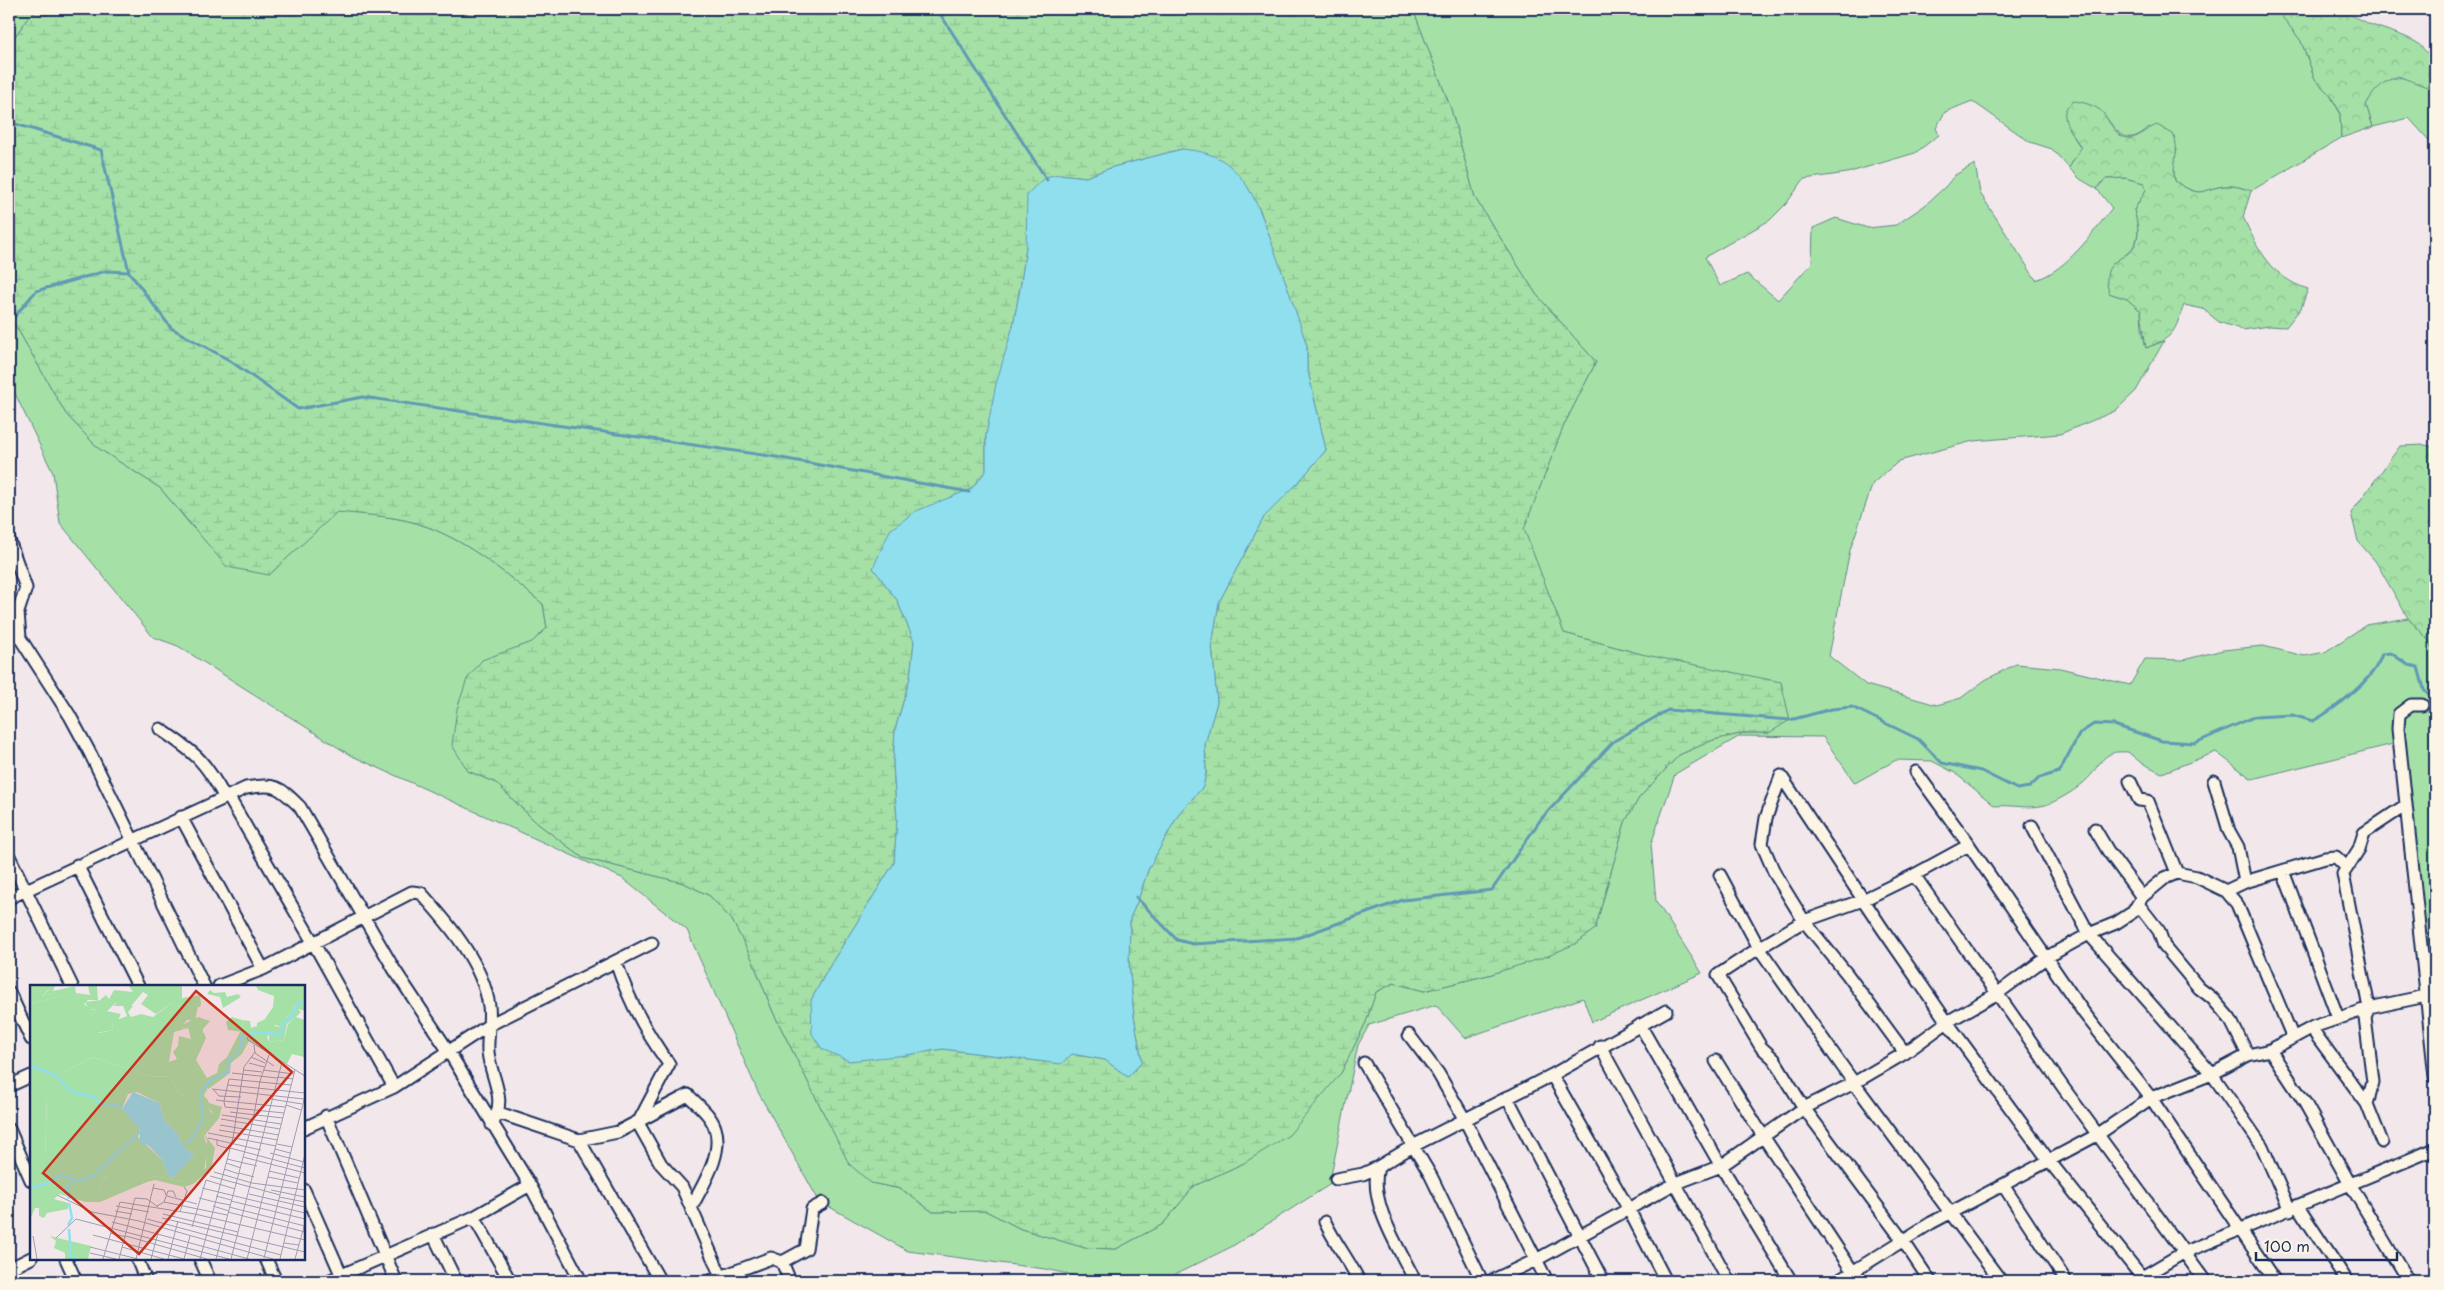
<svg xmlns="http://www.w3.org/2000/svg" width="2444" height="1290" font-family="'Playpen Sans',sans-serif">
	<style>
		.green { fill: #a5e1a7; stroke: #608882 }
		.forest { fill: url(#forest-crowns); stroke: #608882 }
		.wetland { fill: url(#wetland-marsh); stroke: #608882; fill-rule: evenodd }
		.water { fill: #90dfee; stroke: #6199b4 }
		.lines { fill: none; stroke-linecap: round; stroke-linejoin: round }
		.stream { stroke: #6199b4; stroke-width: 3 }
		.minor-casing { stroke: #1b2f5e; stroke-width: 15 }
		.minor { stroke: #fcf5e5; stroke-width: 11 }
		.inset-river { fill: none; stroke: #90dfee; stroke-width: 2.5 }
		.inset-road { fill: none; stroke: #9c9eb3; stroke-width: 1 }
		.view { fill: #c8321e; fill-opacity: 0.15; stroke: #c8321e; stroke-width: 2.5 }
		.inset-edge { fill: none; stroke: #1b2f5e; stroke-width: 2.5 }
	</style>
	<defs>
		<pattern id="forest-crowns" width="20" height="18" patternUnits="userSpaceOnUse" patternTransform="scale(1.25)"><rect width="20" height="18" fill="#a5e1a7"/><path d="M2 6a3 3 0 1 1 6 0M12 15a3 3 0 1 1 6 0" fill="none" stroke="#8dc192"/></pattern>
		<pattern id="wetland-marsh" width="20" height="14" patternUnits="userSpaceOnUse" patternTransform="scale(1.25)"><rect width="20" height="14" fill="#a5e1a7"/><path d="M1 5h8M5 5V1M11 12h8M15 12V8" fill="none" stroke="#8dc192"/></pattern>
	</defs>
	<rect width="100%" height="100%" fill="#f2e8ec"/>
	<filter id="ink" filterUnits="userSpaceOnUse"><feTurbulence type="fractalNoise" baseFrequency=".02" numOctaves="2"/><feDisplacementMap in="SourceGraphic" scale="10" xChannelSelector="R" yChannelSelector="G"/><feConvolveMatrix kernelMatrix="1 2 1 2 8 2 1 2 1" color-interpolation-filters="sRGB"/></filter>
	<g filter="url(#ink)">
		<path class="green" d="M9,9H39L28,18L9,45Z
			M1413,9H2276L2278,10L2301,41L2315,79L2330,95L2340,113L2341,138L2251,191C2245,189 2237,186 2231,186C2203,185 2207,203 2175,181L2173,164L2177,149L2149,127C2127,148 2117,133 2104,114L2068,128L2081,148L2069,168L2052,149L2030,142L1972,101L1945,112L1936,128L1939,135L1915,153L1847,173L1804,179L1786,204L1770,220L1705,257L1720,286L1747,274L1778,300L1812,263L1813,228L1836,218L1868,228L1896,225L1924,206L1945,187L1955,175L1975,164L1980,193L2036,280C2068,269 2091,235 2112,208L2097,189L2105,179L2125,178L2144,183L2146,190L2134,210C2142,238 2138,249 2113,263L2109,293L2127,299L2141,311L2142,330L2146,348L2164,341L2136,391L2115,411L2060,434L1973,441L1899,461L1873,483L1850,550L1829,656L1866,685L1937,705L1961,698L1985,680L2016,664L2060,668L2130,685L2145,659L2183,660L2223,650L2263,646L2305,656L2325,652L2366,625L2408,618L2426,637L2435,651V1003L2397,743L2252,779L2216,752L2162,773L2140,762L2128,752C2123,752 2115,751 2110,754C2101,759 2097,767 2092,774C2081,787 2066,796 2051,803C2033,811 2013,804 1995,806L1955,773L1932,761L1896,760L1855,783L1823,737L1740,736L1675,774L1651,844L1656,901L1702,973L1592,1022L1583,998L1465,1038L1436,1005L1369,1025L1358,1045L1329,1185L1231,1247L1162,1281H1099L1045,1269L908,1251L819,1201L758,1092L687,930L622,878L350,755L178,646L153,637L60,523L53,473L9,381V314L66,414L98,448L160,488L193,528L269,575L337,511C366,515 400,516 428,527C472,544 506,574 543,604L547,628L532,642L468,771L496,783L537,823L583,858L684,883L710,896L732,920L752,959L773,1012L823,1112L871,1183L901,1189L933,1212L986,1211L1021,1229L1085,1248L1116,1249L1163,1224L1194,1186L1244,1163L1341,1073L1366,1022L1376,992L1394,983L1424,991L1492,974L1595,929L1625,822L1639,798L1679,755L1713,740L1744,733H1769L1641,654L1564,633L1523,529L1564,425L1596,362L1536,294L1475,198L1451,109Z
			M2435,68V147L2409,118L2373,127L2366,105C2385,68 2399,80 2433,78Z"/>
		<path class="forest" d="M2276,9H2344C2363,27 2393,29 2416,42C2423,47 2429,56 2435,62L2433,78L2427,87L2398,76C2382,82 2374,90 2366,105L2373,127L2341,138L2340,112L2330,95L2315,79L2301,41Z
			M2074,101C2083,102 2093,105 2100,110C2109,118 2114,137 2128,138C2139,139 2147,128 2157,125L2173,134C2181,150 2171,164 2175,181C2206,203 2203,185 2231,186C2237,186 2245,189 2251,191L2243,217C2258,249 2272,278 2308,289L2301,308L2286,327L2269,326L2243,330L2219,322L2203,309L2184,305C2174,332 2175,337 2146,348L2141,311L2127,299L2109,293C2108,288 2106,282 2107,277C2108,250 2151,264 2134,210L2146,190L2144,183L2125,178L2105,179L2097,189L2080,179L2069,168L2081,148C2073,133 2053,113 2074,101Z
			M2425,445L2435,447V651L2426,637L2408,618L2376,562L2358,541L2351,513L2400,446Z"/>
		<path class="wetland" d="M39,9H1413L1451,109L1475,198L1536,294L1596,362L1564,425L1524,529L1564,633L1641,654L1781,682L1790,720L1769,733H1744L1713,740L1679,755L1639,798L1625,822L1595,929L1575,944L1548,956L1492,974L1424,991L1394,983L1376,992L1366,1022L1341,1073L1289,1135L1244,1163L1194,1186L1163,1224L1116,1249L1085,1248L1021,1229L986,1211L933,1212L901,1189L871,1183L849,1164L773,1012L752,959L732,920L710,896L684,883L583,858L537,823L496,783L468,771L452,745L457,709L467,679L482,660L532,642L547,628L543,604C506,574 472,544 428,527C400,516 366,515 337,512L269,575L227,567L160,488L98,448L66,414L9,314V45L28,18ZM1182,149L1247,186L1260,210L1307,346V367L1326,450L1297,484L1264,517L1219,602L1212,645L1217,702L1205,744L1206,773L1203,787L1180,812L1168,833L1148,870L1138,900L1130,918L1129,964L1134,1016L1142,1062L1128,1077L1105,1060L1072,1054L1046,1062L943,1049L907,1055L811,1000L831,964L894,863L897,819L893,765L895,730L910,678L914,641L897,600L873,568L954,497L971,489L986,471V435L1013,326L1021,283L1026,247L1059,174L1086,177L1113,167Z"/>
		<path class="water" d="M1182,149C1201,151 1217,154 1231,167C1255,189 1264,222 1275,252C1286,283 1297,314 1307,346V367L1326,450L1297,484L1264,517L1219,602L1212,645L1217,702L1205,744L1206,773L1203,787L1180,812L1168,833L1148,870L1138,900L1130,918L1129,964L1134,1016L1142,1062L1128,1077L1105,1060L1072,1054L1061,1064L943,1049L907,1055L849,1061L822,1049L812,1034L811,1000L831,964L894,863L897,819L893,765L895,730L910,678L914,641L897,600L873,568L890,530L916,511L971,489L986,471V435L996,384L1013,326L1021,283L1026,247L1027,194L1045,177L1059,174L1086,177L1113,167Z"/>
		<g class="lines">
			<path class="stream" d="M937,9L1047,180
				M9,122L101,150L129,272L171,328L229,360L298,409L363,397L770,456L969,492
				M9,323L36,291L106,271L129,272
				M1136,897L1177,940L1193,944L1297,938L1403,900L1492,890L1541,819L1614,741L1668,710L1790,720L1832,709L1852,707L1918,739L1942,763L1981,771L2017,789L2030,787L2039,778L2059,772L2080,733L2094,724L2114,725L2162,741L2195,743L2254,717L2292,715L2313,721C2335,709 2375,679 2382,654L2391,653L2408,665L2418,667L2424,689L2435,701"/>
			<g class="minor-casing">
				<path id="minor" d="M9,540L26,588L18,612L20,638L70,716L90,753L204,986
					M2422,705H2411L2399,714L2398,729L2435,1077
					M160,729C195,753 204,759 225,798
					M1916,772L1969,845
					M1781,776L1882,928L1947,1022L2050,1162L2145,1281
					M1781,776L1766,818L1762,844L1775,874L1804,921L1847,974L1905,1053
					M2130,781L2139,800L2148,801L2177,873
					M2214,781L2229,831L2238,847L2245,882
					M228,796L314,944L394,1087
					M181,817L263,969
					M2032,826L2089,934L2212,1074L2262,1146L2290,1210
					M2095,829L2108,851L2142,897
					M9,856L72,986
					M77,865L138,986
					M2283,871L2338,1018
					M1720,875L1759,948L1718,975L1761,1047L1774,1059L1804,1108L1904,1242L1930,1281
					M1914,875L2065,1090L2205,1281
					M2226,891L2237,904L2293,1038
					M9,898L246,788C275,783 279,786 300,807L394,969L449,1052L530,1185L581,1281
					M2138,904L2159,931L2164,946L2199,988L2212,998L2230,1019L2248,1055
					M616,962C628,999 646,1033 669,1064L638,1123
					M219,986L263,969L412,892L421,893C449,924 483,964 489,1006C491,1022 487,1037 488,1052C491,1080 508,1097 492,1125
					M9,992L31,1039
					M1640,1025L1721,1166L1791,1281
					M2313,1027L2316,1035L2367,1104L2382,1142
					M1409,1035L1438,1073L1465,1120L1547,1281
					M1600,1046L1729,1281
					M2270,1050L2305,1103L2350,1184L2408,1281
					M1716,1061L1763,1136L1859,1281
					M1364,1063L1431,1176L1482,1281
					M1552,1075L1628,1208L1666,1281
					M9,1086L31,1076
					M1507,1097L1603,1281
					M2367,1104L2373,1082L2365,1018L2369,1008L2343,874L2359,849L2364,833L2406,805
					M499,1113L579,1140L618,1132L688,1095C698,1105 711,1115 715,1128C724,1154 702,1186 691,1208
					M326,1116L396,1281
					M638,1123L661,1164L682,1187L723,1281
					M304,1128L394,1087L489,1025L652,943
					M9,1129L31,1180
					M579,1140L660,1281
					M1336,1179L1363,1174L1378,1167
					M2003,1185L2066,1281
					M304,1190L344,1281
					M2298,1207L2347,1281
					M474,1217L510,1281
					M1325,1222C1335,1243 1349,1260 1359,1281
					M433,1234L456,1281
					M66,1259L76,1281
					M137,1259L146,1281
					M200,1259L210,1281
					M266,1259L276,1281
					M782,1262L790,1281
					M9,1269L31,1258
					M9,1269L15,1281
					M2137,1280L2183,1253L2435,1149
					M328,1281L474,1217L530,1185
					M710,1281L771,1258L782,1262L806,1249L812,1209L823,1203
					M1415,1281C1400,1249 1368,1203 1378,1167L1413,1146L1552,1075L1666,1011
					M1491,1281L1536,1260L1674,1184L1721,1166L1804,1108L1854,1083L1905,1053L1947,1022L1998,993L2047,957L2089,934L2116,923L2133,912L2142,897L2165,878L2177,873L2197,877L2226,891L2245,882L2325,858L2336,857L2347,868
					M1838,1281L1931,1223L2097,1135L2151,1098L2212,1074L2248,1055L2270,1050L2313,1027L2369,1008L2426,996
					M2001,1281L1854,1083L1759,948L1804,921L1863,900L1914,875L1969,845L2084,1013L2151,1098L2275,1281"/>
			</g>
			<use href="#minor" class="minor"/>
		</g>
	</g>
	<g transform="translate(30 985)">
		<rect width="275" height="275" fill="#f2e8ec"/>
		<path d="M2,1H25L23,6L45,1L46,8L60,10L58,1H67L68,15H58L54,19L62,25H67L60,31L69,48L83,45L82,37L97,31L93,21H84L89,14L103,21L98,27L101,32L111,29L123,32L142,18L147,26V22L155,19L168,21L165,36L157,35L151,42L155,44L144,47L139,77L147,74L143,67L148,61L149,51L161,54L158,42L161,40L168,48H174L176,53L166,75L177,93L187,88L189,79L197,72L210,47H214L212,35L220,36L221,43L227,41V38L235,34L243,22L244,11L228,5L226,1H275V26L268,24L271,27L266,32L275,35V76L274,72L262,69L257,79L219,56L212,69L201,78L200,88L177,105L176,112L179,118L192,122L189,133L175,150L185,163L181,184L163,199L154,202L125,195L117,197L70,217H56L29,209L24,214L38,218V224L17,228L14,233L9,231V223H5L0,235V19L31,11L28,8L12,11L19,5ZM265,20V32L258,39L254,55L239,57L237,51L248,48L252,42L244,41L263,27ZM63,72L120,91L140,92L148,108L158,111L178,102L175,116L182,127L173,148L177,155L176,183L156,197L124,191L102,200L92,186L75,192L69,207H59L15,172L17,112L37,85ZM20,251L61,261L58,274H35V268L24,263L26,256Z" fill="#a5e1a7" fill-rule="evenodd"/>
		<path d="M0,1L20,3L12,11L31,7V11L0,19ZM99,1H152V13L170,10L171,19L170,22L155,19L147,22V27L142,18L126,29L111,19L118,10L113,7L101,21L89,15L77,26L91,29L87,37H82L83,45L66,48L60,31L67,25L59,24L55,17L70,15L76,10L79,14L84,5L103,7ZM180,5L184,8L195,7L197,12L208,9L211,12L193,23L190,12L177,9ZM168,32L180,36L173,44V50L165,48L161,40L156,44L150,41ZM202,32L212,35L214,47L198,45L196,37Z" fill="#a5e1a7"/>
		<path d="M269,17L265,32L257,39L254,55L239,57V47L247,48L251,42L243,39L258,31ZM63,72L120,91L140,92L148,108L158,111L175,98L179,100L174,110L182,130L173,148L178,163L174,186L156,197L124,191L100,202L93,196L92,186L75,192L69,207L52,209L29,206L18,198L15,172L17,111L37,85ZM107,107L129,118L134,135L147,148L152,161L164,170L143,193L138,190L133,176L108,152L110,144L92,124L98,109Z" fill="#a5e1a7" fill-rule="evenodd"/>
		<path d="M103,107L129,118L134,135L147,148L152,161L164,170L143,193L138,190L133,176L118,160L110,159V144L92,124Z" fill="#90dfee"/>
		<path class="inset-river" d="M0,80L25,90L42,107L61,111L72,119L92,121M150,160L157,159L164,150L173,133L170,108L182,94L198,87V77L212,61L211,51L230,47L251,50L253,39L263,30L267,19L275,17M0,203L18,198L30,190L48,196L62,192L111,146M39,214L37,204L40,197M38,240L42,233L39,218M39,244L41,271L48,274"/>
		<path class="inset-road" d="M217,52L218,55L275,91M224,60L225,68L244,81M221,72L235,78M219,78L234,82M214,85L232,87M233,85L264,89M202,88L247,93M247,92L263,94M198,100L275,108M182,104L274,114M183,104L189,111L211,112M241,114L272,119M186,115L194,116L195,122L254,128M256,120L271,125M255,122L194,116L199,94L261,100M200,127L253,133M192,130L251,139M191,134L250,144M190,140L249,150M189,145L248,155M178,148L246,161M178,153L231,165M187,154V160L200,164M247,159L262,162M200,163L275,183M245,164L260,168M240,168L274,177M213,172L275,188M197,174L227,181M196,178L211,183M194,184L209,189M239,186L269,193M184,187L222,198L275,205M209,188L224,192M180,191L250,210M238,192L268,198M123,203L134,205L136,210M172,203L275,228M241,205L275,212M219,209L275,222M27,210L62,227L109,236L243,274M137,211L167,219M186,211L201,215M249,212L275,217M169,213L185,217M201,216L275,234M134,217L197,230M185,217L200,220M86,221L119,227M127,221L134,217L138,206H143L146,212M183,221L199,226M199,222L275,241M85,226L102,229M150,227L157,206L154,202M198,227L275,247M133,229L208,247M132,233L275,267M117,234L251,270M82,237L98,241M98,241L219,274M162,242L176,195L205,204M80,248L96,252M63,250L154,274M3,251L7,274M96,251L177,274M26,253L46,234L199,274M254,258L269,260M60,262L108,274M92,262L134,274M60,268L86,274M234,273L275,111M73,274L90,217L165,229L275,255M89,274L105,213L117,214L128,222M106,274L124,199M121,274L128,248M138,274L148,236M154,274L160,251M170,274L203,153L214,82L225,67M186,274L223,135L230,96L239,70M201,274L252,77M217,274L265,85M250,274L275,169M265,274L275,238"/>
		<path class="view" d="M166,6L262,87L109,269L13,188Z"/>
		<rect width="275" height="275" class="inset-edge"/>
	</g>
	<rect width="2444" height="1290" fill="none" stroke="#fcf5e5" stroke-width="30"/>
	<rect x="15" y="15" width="2414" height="1260" fill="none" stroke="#1b2f5e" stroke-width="2" filter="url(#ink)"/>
	<path d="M2256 1252v8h141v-8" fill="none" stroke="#1b2f5e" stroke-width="2.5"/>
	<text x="2264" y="1252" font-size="15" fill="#1b2f5e" stroke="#fcf5e5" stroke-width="4" paint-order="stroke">100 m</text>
</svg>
